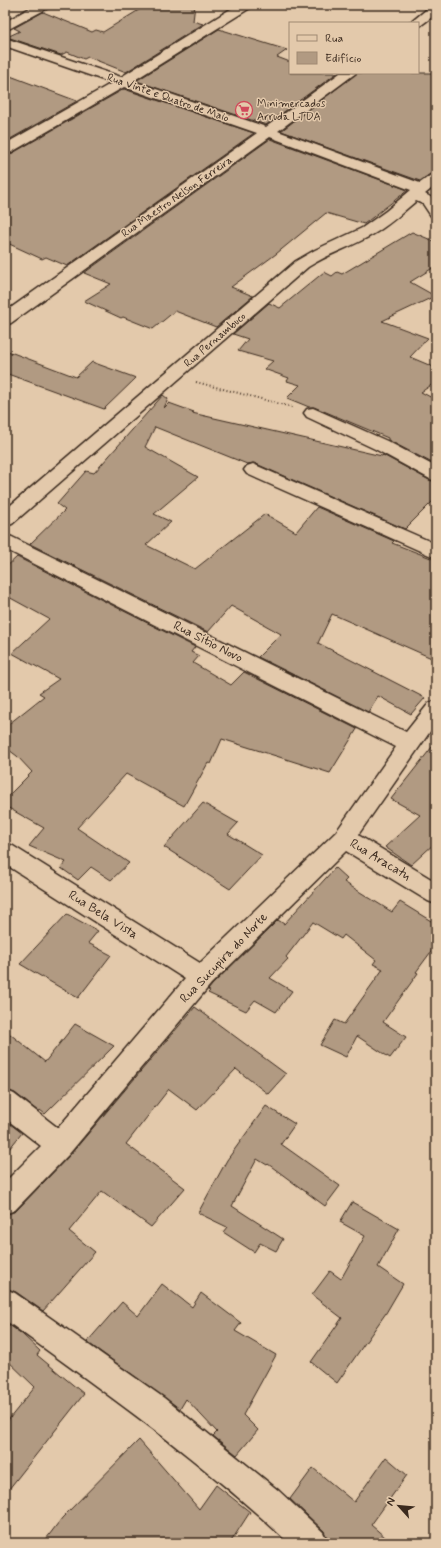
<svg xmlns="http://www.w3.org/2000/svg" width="441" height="1548" font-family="Mynerve,sans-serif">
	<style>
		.building { fill: #b19a82; stroke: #3b2a1e }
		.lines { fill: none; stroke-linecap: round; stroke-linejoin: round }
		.minor-casing { stroke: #3b2a1e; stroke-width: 3 }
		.path { stroke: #3b2a1e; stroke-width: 2; stroke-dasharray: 1 2.5; stroke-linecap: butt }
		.minor { fill: #e3c9ab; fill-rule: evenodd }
		.labels { text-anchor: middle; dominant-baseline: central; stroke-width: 3; stroke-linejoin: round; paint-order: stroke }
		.far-street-label { font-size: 11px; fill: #3b2a1e; stroke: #e3c9ab }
		.far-poi-label { font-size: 11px; fill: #3b2a1e; stroke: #e3c9ab; text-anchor: start }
		.street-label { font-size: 13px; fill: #3b2a1e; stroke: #e3c9ab }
	</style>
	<rect width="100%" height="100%" fill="#e3c9ab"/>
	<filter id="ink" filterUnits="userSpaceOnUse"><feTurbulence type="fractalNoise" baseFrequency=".025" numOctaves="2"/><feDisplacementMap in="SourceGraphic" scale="8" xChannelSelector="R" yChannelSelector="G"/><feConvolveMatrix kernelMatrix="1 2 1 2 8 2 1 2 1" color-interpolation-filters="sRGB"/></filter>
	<g filter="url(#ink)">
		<path class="building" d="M147,5H195L193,21L203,24L126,72L88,57L84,59L67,52L61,55L7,37L20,31L14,28L43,12L92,32L96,30L103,32Z
			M219,29L287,50L277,57L290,62V73H337L266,125L136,81Z
			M357,73H436V173L430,174L420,181L281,131Z
			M5,74L77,101L5,142Z
			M124,89L254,133L67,266L46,257L42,259L5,242V155L11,154Z
			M270,139L408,190L364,224L326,213L276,254L231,287L253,296L216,327L175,311L153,329L123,317L121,318L84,301L111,284L84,273Z
			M412,232L436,242V266L410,282L435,296L382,321L428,338L410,357L436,368V382L421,392L436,400V465L388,440V438L314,407H309L287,398L300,385L287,381L289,378L264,369L273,361L238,351L248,339L233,334L269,303L280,308L324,272L332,276L337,272L342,274Z
			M5,350L76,377L92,362L136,378L104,409L5,373Z
			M163,395L168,399L164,408L169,403L194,412L192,413L382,456L383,455L429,480L436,482V498L405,529L254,463L247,464L155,427L145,447L198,477L154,514L171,522L146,545L195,569L265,514L296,532L317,507L394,541L392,543L436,560V660L332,614L318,643L425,698L411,714L378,696L368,712L258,657L281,634L231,606L208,632L30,544L65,510L57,504L86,471L94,473Z
			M17,557L195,647L191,652L199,656L193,663L231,685L244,672L357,729L330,773L222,739L211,764L208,763L184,806L126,774L77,828L129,863L111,880L91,867L78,880L61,868L66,862L29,846L44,828L5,806V799L32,772L17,756L5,747V727L44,696L39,693L59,679L12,653L49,619L5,595V568Z
			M436,742V842L411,865L385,847L420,815L391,799Z
			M203,803L238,823L228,834L262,855L230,889L164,847Z
			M335,868L347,879L344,882L392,912L400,902L436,924V945L416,972L418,973L383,1022L406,1037L390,1058L357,1036L346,1057L320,1045L335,1020L344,1024L383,969L373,964L376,960L344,935L341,939L313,922L286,957L288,959L270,978L292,991L276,1012L255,1000L246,1011L208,993L210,991L208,990L212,985L278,920L284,924Z
			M67,914L98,931L88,943L111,955L78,998L20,964Z
			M195,1007L286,1074L268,1094L236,1069L197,1110L169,1089L126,1144L185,1188L151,1227L102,1191L69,1231L95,1252L43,1311L16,1292L5,1288V1215L16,1211L70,1155Z
			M75,1024L114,1046L45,1114L40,1110L39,1112L15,1093L5,1089V1030L45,1062Z
			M266,1106L295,1124L281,1144L340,1186L325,1206L268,1164L267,1165L257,1159L232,1206L283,1239L276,1251L260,1243L254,1252L223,1232L227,1227L198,1213L227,1160Z
			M5,1120L22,1133L5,1154Z
			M352,1202L399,1229L378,1267L403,1284L386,1313L337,1383L311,1362L342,1318L312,1295L330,1271L341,1279L365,1236L340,1222Z
			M162,1284L192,1307L201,1293L241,1323L235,1331L276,1355L243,1415L258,1430L237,1455L213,1436L217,1432L186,1399L180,1409L87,1342L122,1302L138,1316Z
			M5,1322L22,1334L40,1351L37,1355L84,1394L5,1494V1424L35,1387L5,1358Z
			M139,1440L199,1509L216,1485L250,1512L230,1543H43L62,1518Z
			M386,1457L407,1475L371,1525L392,1543H329L324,1531L290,1499L313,1468L354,1502Z"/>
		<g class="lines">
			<g class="minor-casing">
				<path id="minor" d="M35,5H50L48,8L5,31V22Z
					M237,5H252L250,8L133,81L266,127L340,73H356L278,131L420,183L431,175L436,174V185L425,194C438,200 436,203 436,217L431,216L423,204L416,201C402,213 388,226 372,235C351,247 328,254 308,267L12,524L5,526V510L296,261L315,250L362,228L386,211L411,190L270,137L11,323L5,325V312L257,133L124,87L10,153L5,154V144L112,83L5,46V38L121,77Z
					M432,5H436V14L420,26H418V23H410Z
					M313,408L387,441L436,467V481L430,479L375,449L307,417L304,413L307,409Z
					M253,464L436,544V558L247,474L244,470L247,466Z
					M5,535L12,537L406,732L429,703L436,701V723L358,835L436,882V904L428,901L346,851L211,984L69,1154L15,1210L5,1214V1182L41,1146L5,1118V1090L14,1094L58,1128L185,979L5,864V843L13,846L200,963L336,832L396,747L5,549Z
					M5,1289L15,1293L164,1398L279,1491L323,1532L328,1543H289C201,1460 103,1391 5,1320Z"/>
			</g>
			<path class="path" d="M196,382L292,407"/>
			<use href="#minor" class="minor"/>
		</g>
	</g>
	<defs>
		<g id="supermarket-ring" transform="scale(0.9)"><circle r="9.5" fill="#e3c9ab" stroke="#d1495b" stroke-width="1.5"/><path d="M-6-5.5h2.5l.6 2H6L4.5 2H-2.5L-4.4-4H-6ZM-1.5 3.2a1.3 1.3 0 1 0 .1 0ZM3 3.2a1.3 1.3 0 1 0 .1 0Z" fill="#d1495b"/></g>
	</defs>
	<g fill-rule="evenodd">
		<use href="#supermarket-ring" x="244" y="110"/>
	</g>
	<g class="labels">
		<g class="far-street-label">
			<text transform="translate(168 98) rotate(19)">Rua Vinte e Quatro de Maio</text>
			<text transform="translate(177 197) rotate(-35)">Rua Maestro Nelson Ferreira</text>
			<text transform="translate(215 340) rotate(-41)">Rua Pernambuco</text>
		</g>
		<g class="far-poi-label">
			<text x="257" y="104">Minimercados<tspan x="257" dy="13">Arruda LTDA</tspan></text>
		</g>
		<g class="street-label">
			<text transform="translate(208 642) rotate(27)">Rua Sítio Novo</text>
			<text transform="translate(380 860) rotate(31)">Rua Aracatu</text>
			<text transform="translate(103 915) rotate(32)">Rua Bela Vista</text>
			<text transform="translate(224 958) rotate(-46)">Rua Sucupira do Norte</text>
		</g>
	</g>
	<rect width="441" height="1548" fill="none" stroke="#e3c9ab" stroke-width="20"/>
	<rect x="10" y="10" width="421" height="1528" fill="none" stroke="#3b2a1e" stroke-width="1.5" filter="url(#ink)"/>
	<rect x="289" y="22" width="130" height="52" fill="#e3c9ab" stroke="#a08973"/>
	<rect x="297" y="35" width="20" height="6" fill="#e3c9ab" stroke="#a08973"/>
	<text x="325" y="42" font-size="12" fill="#3b2a1e">Rua</text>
	<rect x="297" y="52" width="20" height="12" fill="#b19a82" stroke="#a08973"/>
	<text x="325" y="62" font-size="12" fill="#3b2a1e">Edifício</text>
	<g transform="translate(399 1506) rotate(297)" stroke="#e3c9ab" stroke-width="3" paint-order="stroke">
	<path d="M0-3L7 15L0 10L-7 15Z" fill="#3b2a1e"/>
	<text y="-6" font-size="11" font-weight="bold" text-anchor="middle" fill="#3b2a1e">N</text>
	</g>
</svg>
